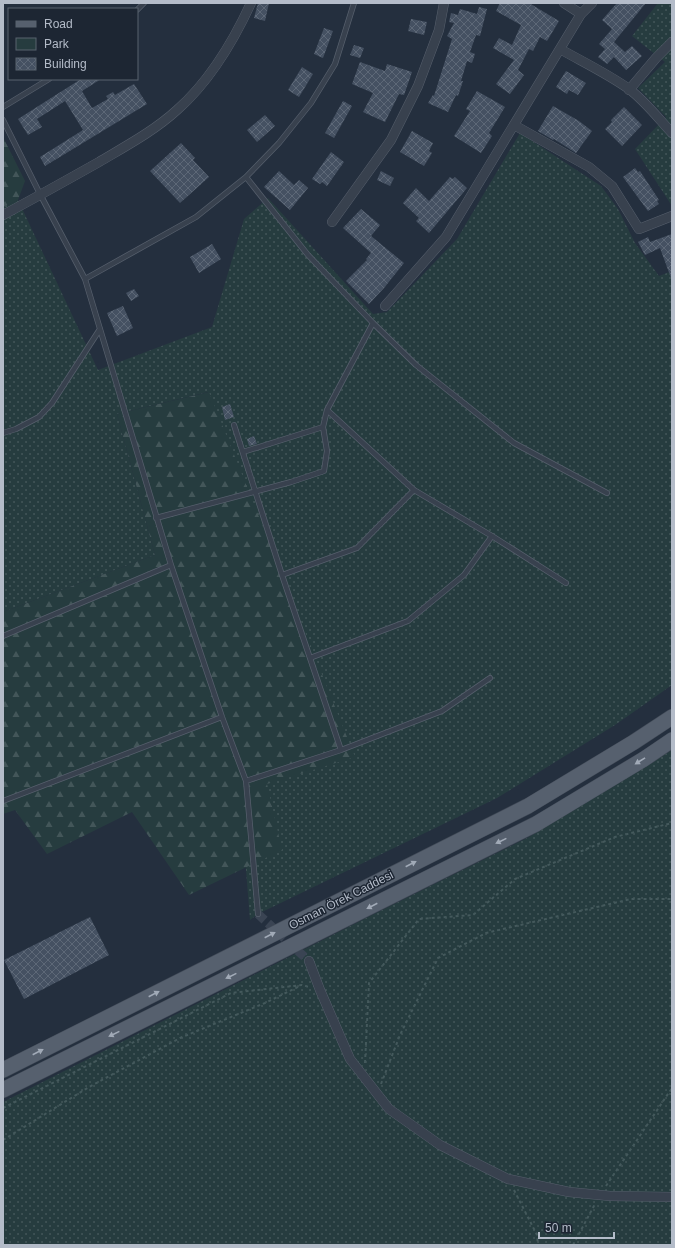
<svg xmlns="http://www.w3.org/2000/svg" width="675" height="1248" font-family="Arial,sans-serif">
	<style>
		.green { fill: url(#green-dots) }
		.forest { fill: url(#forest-firs) }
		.building { fill: url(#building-cross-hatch) }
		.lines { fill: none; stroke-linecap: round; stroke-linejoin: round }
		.street-tunnel { stroke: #3a4453; stroke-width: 9; stroke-dasharray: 9 4.5; stroke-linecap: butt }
		.lane-casing { stroke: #565f6c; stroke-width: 6 }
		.street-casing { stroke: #565f6c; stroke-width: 10 }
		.primary-casing { stroke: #414a57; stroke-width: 16 }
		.path { stroke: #44595c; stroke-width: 2; stroke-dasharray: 3 3; stroke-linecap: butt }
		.lane { stroke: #38414e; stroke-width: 4.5 }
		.street { stroke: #38414e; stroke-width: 9 }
		.primary { stroke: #56606e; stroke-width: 15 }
		.oneway { fill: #a1aab7 }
		.labels { text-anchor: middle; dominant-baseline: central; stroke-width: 3; stroke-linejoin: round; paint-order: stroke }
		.street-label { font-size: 12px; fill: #b4bcc9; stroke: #1d2633 }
	</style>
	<defs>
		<pattern id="green-dots" width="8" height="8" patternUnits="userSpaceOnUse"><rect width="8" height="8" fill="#263c3f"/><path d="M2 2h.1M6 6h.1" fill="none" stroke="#435659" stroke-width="1.8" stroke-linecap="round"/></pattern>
		<pattern id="forest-firs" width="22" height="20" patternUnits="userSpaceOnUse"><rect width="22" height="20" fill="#263c3f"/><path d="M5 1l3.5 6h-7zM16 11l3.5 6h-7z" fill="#435659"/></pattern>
		<pattern id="building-cross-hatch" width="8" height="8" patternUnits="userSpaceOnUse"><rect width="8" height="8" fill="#455162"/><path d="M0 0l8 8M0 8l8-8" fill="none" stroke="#5d6877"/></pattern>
	</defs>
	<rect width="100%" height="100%" fill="#242f3e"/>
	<path class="green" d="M658,3H672V206L635,149L666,117L638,88L665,62L632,36Z
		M520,133L601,186L618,209L635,243L659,276L672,271V685L615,725L497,798L258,914L250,920L208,392L117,414L155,555L3,612V207L18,200L98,370L212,327L244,219L268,198L373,314L387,312L457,239Z
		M672,750V1245H3V1102L374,914L529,837Z"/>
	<path class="forest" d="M3,137L25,181L18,200L3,207Z
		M209,392L355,757L267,784L282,850L189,895L132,812L47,854L15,810L3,814V612L155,555L117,414Z"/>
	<path class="building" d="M258,3H269L265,21L254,18Z
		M500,3H529L559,21L547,41L540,37L533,51L529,49L518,70L524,75L510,94L496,84L514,60L493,48L499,38L512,45L521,25L496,11Z
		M617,3H646L614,42L625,52L632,46L642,56L626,70L614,57L607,64L598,57L605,49L599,44L612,29L602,20Z
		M479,7L487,9L480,36L476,35L470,52L475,54L472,63L467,61L461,81H463L458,96L456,95L448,112L428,103L433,95L434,96L452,39L447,36L454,23L449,22L451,13L458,15L460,9L477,14Z
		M411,19L427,22L424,35L408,31Z
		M324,28L333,31L323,58L314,54Z
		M354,45L364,48L360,58L350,55Z
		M360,62L385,71L387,64L412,72L404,95L399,94L385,122L363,112L373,93L352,84Z
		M302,67L313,74L299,97L288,90Z
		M566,71L586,83L578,95L569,90L567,94L556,87Z
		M81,79H101L82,91L92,108L108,99L106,96L113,92L115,95L134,84L147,104L45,166L40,157L83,130L65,101L37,119L42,127L28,135L18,119Z
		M477,91L505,107L489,133L492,136L481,153L454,136L470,111L466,109Z
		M343,101L352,106L334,138L325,133Z
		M553,106L579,121L592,131L576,153L554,139L553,140L538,131Z
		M624,107L642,125L622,146L605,129L612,122L611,120Z
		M265,115L275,126L257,142L247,130Z
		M412,131L433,143L429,151L432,153L424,166L400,152Z
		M181,143L195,158L193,160L209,177L180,203L150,171Z
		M331,152L344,162L327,186L322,182L320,184L312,179Z
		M635,168L638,172L640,171L659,200L657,201L659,204L648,211L623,177Z
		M279,171L294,185L299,180L308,188L290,210L264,187Z
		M381,171L394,178L390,186L377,180Z
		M450,177L453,179L455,177L467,188L429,233L416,221L419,218L403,203L416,188L429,201Z
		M361,209L380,225L371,236L404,263L384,288L369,304L346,281L367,260L366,259L371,253L343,228Z
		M672,234V278H671L660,248L645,255L638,242L648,237L650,242Z
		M212,244L221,259L199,273L190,257Z
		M134,289L139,296L131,301L126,293Z
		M123,306L133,328L117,336L107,313Z
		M230,404L234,417L225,420L222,407Z
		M254,436L257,444L249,446L247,439Z
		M90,917L109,955L24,999L4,960Z"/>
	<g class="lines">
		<path class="street-tunnel" d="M258,914L309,961"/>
		<g class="lane-casing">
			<path id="lane" d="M137,10L144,3
				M3,107L49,79
				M3,120L41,196L85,279L171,565L222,717L246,781
				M246,177L308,255L373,323L416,365L514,443L607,493
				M85,279L196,217L246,177L279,143L311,103L335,64L354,3
				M327,410L414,490L492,536L566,583
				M234,425L282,575L341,750
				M3,433L16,429L39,417L52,403L100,329
				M243,452L323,427
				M156,518L291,482L324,471L327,451L323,427L327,410L373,323
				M282,575L357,548L414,490
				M3,636L171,565
				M310,658L408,621L464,575L492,536
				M3,801L222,717
				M258,914L246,781L341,750L442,711L490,678"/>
		</g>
		<g class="street-casing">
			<path id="street" d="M564,3L581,14
				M560,49C583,62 608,74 629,89C645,101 658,118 672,133
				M629,90L656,58L672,42
				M514,125L589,167L612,186L639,229L672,216
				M3,215C35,198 67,180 99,162C126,146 154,131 177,110C210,81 233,42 251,3
				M332,222L391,140L418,86L439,30L444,3
				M385,306L446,237L581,14L592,3
				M309,961L320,990L350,1059L389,1109L440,1145L508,1179L569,1192L610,1196L672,1197"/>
		</g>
		<g class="primary-casing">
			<path id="primary" d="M3,1070L528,806L634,742L672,717
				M3,1090L536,824L644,759L672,740"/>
		</g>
		<path class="path" d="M365,1063L369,983L419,919L473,915L515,879L615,837L672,823
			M381,1084L400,1035L438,958L486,933L631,899H672
			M3,1108L231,993L302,985L309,987
			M3,1140L89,1087L180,1038L265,1003L300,986
			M606,1186L672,1088
			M514,1190L537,1235L538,1245
			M573,1245L595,1204"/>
		<use href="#lane" class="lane"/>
		<use href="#street" class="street"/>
		<use href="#primary" class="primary"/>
	</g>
	<defs><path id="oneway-solid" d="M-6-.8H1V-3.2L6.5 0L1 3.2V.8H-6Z"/></defs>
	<g class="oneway">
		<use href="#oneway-solid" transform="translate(640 761) rotate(148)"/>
		<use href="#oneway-solid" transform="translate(501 841) rotate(154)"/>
		<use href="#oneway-solid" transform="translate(411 864) rotate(-27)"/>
		<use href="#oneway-solid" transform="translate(372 906) rotate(153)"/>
		<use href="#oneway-solid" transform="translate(270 935) rotate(-27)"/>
		<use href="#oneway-solid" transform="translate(231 976) rotate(154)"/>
		<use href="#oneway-solid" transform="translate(154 994) rotate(-27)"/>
		<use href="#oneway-solid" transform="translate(114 1034) rotate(154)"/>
		<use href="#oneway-solid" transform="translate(38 1052) rotate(-27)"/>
	</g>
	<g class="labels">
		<g class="street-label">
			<text transform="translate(341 900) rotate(-27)">Osman Örek Caddesi</text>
		</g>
	</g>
	<rect width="675" height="1248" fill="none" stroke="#b4bcc9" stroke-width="8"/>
	<rect x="8" y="8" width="130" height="72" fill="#1d2633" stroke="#59626f"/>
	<rect x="16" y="21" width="20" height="6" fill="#56606e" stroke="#59626f"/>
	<text x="44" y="28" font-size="12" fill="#b4bcc9">Road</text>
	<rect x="16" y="38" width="20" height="12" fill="#263c3f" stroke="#59626f"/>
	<text x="44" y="48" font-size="12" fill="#b4bcc9">Park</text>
	<rect x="16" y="58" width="20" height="12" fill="url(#building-cross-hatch)" stroke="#59626f"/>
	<text x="44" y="68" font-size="12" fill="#b4bcc9">Building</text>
	<path d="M539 1232v6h75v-6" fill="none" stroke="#b4bcc9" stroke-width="2"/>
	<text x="545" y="1232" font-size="12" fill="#b4bcc9" stroke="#1d2633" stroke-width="3" paint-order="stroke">50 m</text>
</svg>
